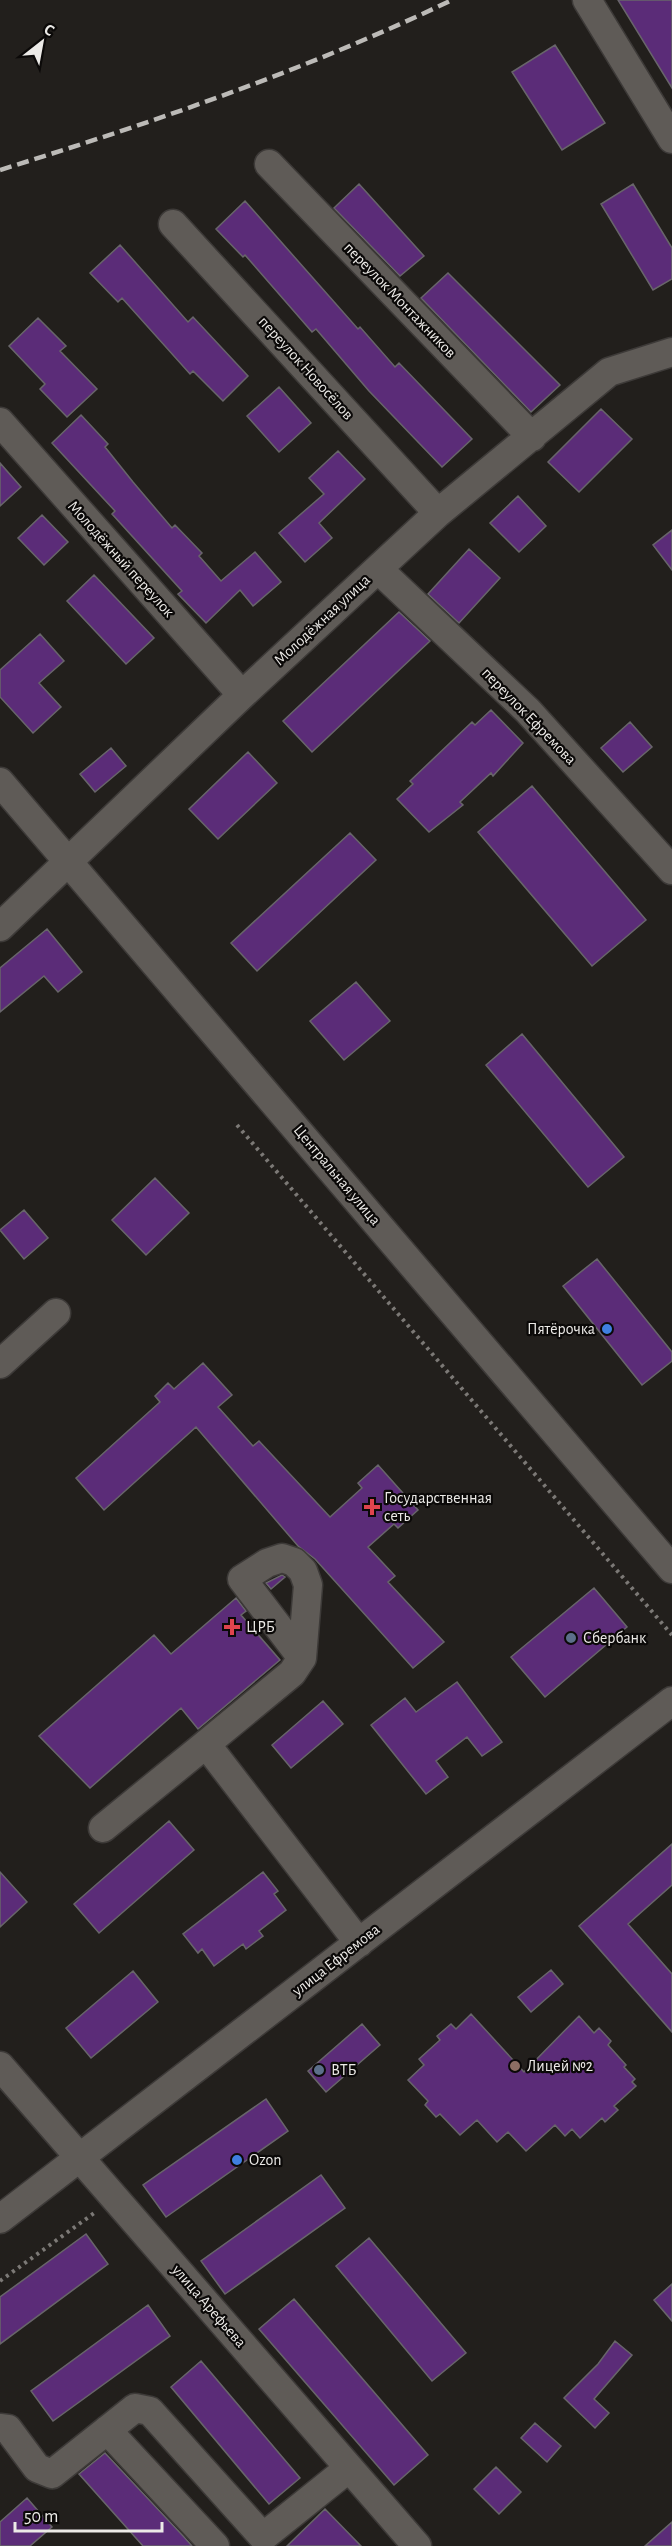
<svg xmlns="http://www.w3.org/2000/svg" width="672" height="2546" font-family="'Alegreya Sans',sans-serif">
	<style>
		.building { fill: #5b2c78; stroke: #68656a; stroke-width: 1.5 }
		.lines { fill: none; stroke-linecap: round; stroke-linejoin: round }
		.minor-casing { stroke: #3d3a38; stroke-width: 31 }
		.path { stroke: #7c7976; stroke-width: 4; stroke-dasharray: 3 4.5; stroke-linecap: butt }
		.minor { stroke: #5f5b57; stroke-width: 28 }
		.rail { stroke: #bcbab7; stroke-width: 4.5; stroke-dasharray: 12 6; stroke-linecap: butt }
		.shop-dot { fill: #3f7fe0; stroke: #0b0908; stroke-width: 2 }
		.health-dot { fill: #e0444e; stroke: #0b0908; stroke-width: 2 }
		.service-dot { fill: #5c6f8a; stroke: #0b0908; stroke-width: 2 }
		.education-dot { fill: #8d6e63; stroke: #0b0908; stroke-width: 2 }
		.labels { text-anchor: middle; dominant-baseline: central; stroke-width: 4.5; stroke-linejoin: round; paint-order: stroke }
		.street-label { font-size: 16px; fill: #eceae7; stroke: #0b0908 }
		.poi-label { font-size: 16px; fill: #eceae7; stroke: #0b0908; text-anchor: start }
	</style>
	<rect width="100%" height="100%" fill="#221f1c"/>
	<path class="building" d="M618,0H672V88Z
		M555,45L605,123L562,150L512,72Z
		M359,184L424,256L400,276L334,208Z
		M633,184L672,248V279L653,290L601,204Z
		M245,201L358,329L360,327L395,367L399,363L472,439L442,467L369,391L316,329L312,332L245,255L243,257L216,229Z
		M120,245L188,322L193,317L248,376L223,401L193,371L190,374L122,298L118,302L90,273Z
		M448,273L560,385L531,412L421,298Z
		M38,318L66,346L60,351L97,389L67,417L40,389L45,384L9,346Z
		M279,387L311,423L279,452L247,416Z
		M601,409L632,439L579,492L548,462Z
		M81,415L108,444L105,447L133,482L172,528L175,525L202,553L199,556L221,581L255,552L281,582L253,606L240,590L206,623L178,594L182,591L112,514L115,511L52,443Z
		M338,451L365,479L319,523L332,538L305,562L279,533L324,494L309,478Z
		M0,463L21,487L0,506Z
		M518,496L546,526L519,552L490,523Z
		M42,515L68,542L44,565L18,538Z
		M672,530V570L653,545Z
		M469,549L500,578L459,623L428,594Z
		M94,575L154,638L126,664L67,601Z
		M399,612L430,641L312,752L283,721Z
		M40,634L64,661L39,683L61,707L33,733L0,697V670Z
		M491,710L523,743L493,776L491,773L460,802L463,805L429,832L397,799L413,784L410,781L472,722L475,725Z
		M630,722L652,747L623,772L601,748Z
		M111,748L126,766L95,792L80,774Z
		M248,752L277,783L218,839L189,809Z
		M532,786L646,920L592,966L478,832Z
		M350,833L376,860L257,971L231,943Z
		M47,929L82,972L58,992L44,976L0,1012V968Z
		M356,982L390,1021L344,1060L310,1021Z
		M522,1034L624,1157L588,1187L486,1065Z
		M155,1178L189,1213L146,1255L112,1220Z
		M24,1210L48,1238L24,1259L0,1230Z
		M597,1259L672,1352V1361L642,1385L563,1286Z
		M203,1363L232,1395L218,1407L253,1446L259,1441L330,1517L362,1488L358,1483L378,1465L418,1510L398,1528L394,1524L368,1547L395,1576L388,1582L444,1642L413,1668L315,1559L298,1546L196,1427L104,1510L76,1478L160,1402L155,1396L168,1383L174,1389Z
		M282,1575L285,1577L271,1589L266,1583Z
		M594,1588L627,1627L545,1697L511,1657Z
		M236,1598L246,1611L241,1615L280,1660L198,1729L181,1708L90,1788L39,1736L154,1635L171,1654Z
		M457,1682L502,1742L482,1756L467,1737L436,1761L448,1777L426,1794L371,1725L405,1698L416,1712Z
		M323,1701L343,1724L291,1768L272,1745Z
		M169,1821L194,1850L99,1933L74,1904Z
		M672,1844V1885L628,1924L672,1974V2032L579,1926Z
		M0,1872L27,1902L0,1927Z
		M263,1872L278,1891L274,1894L286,1910L259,1931L263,1936L246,1949L243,1944L214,1966L202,1949L198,1953L183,1934Z
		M551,1970L563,1984L531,2012L518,1997Z
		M133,1971L158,2002L91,2058L66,2028Z
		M471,2014L524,2072L579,2016L594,2033L599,2028L611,2041L608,2045L626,2065L624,2067L635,2079L632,2082L636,2086L614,2106L618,2110L605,2122L602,2118L580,2138L572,2129L565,2136L555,2125L526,2151L508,2132L497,2142L477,2120L460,2135L440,2114L436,2117L425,2105L428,2101L408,2080L424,2065L419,2059L440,2040L437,2036L451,2024L456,2029Z
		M362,2024L380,2045L326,2092L308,2071Z
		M266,2099L288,2131L166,2217L143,2185Z
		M321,2175L345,2208L225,2294L201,2261Z
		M86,2234L108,2264L0,2344V2297Z
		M369,2238L466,2353L432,2381L336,2266Z
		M672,2284V2321L654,2300Z
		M294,2299L428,2455L394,2485L259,2329Z
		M148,2305L170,2336L53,2421L31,2391Z
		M615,2341L632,2355L594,2399L609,2413L595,2428L564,2398L598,2364Z
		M201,2361L300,2478L269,2504L171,2387Z
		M535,2423L561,2446L547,2462L521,2438Z
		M105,2453L184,2537L192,2546H143L79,2474Z
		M496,2467L521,2492L499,2514L474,2489Z
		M27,2498L52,2527L30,2546H0V2522Z
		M325,2509L361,2546H287Z
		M672,2522V2546H645Z"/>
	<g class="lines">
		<g class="minor-casing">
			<path id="minor" d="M587,0L672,139
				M269,164L532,437
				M173,224L438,513
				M0,422L242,695
				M378,569L528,711L672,870
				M0,782L672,1569
				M0,927L242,695L438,513L609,372L672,352
				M0,1364L56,1313
				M302,1658L242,1579L267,1563L282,1558L294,1562L303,1571L308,1585L302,1658L292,1673L206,1744L359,1943
				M103,1828L206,1744
				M0,2066L417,2546
				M0,2219L672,1701
				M0,2428L8,2429L37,2468L52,2474L135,2408L150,2411L263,2537L349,2468
				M107,2430L215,2546"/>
		</g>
		<path class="path" d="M237,1125L672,1635
			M0,2281L97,2211"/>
		<use href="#minor" class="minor"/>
		<path class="rail" d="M0,170C154,122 306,70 452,0"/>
	</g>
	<g class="shop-dot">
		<circle cx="607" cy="1329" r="6"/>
		<circle cx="237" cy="2160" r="6"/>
	</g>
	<g class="health-dot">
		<path d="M369 1498h6v6h6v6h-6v6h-6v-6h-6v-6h6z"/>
		<path d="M229 1618h6v6h6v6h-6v6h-6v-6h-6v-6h6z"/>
	</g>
	<g class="service-dot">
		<circle cx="571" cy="1638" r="6"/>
		<circle cx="319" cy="2070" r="6"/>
	</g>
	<circle class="education-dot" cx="515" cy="2066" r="6"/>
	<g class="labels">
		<g class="street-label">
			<text transform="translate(400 300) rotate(46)">переулок Монтажников</text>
			<text transform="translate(306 368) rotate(48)">переулок Новосёлов</text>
			<text transform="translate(121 559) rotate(48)">Молодёжный переулок</text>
			<text transform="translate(322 620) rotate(-43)">Молодёжная улица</text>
			<text transform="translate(529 716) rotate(46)">переулок Ефремова</text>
			<text transform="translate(337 1175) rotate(50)">Центральная улица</text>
			<text transform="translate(336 1960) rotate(-38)">улица Ефремова</text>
			<text transform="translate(209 2306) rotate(49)">улица Арефьева</text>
		</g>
		<g class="poi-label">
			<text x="595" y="1329" text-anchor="end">Пятёрочка</text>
			<text x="384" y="1498">Государственная<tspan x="384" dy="18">сеть</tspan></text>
			<text x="246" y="1627">ЦРБ</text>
			<text x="583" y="1638">Сбербанк</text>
			<text x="527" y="2066">Лицей №2</text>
			<text x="331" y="2070">ВТБ</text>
			<text x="249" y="2160">Ozon</text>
		</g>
	</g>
	<g transform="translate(42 42) rotate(31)" stroke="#0b0908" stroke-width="4.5" paint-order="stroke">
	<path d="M0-4.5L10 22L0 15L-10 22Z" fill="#eceae7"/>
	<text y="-9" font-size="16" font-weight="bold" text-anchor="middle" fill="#eceae7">С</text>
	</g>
	<path d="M15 2522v9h147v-9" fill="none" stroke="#eceae7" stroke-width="3"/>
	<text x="24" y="2522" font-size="18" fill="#eceae7" stroke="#0b0908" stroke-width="4.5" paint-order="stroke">50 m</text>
</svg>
